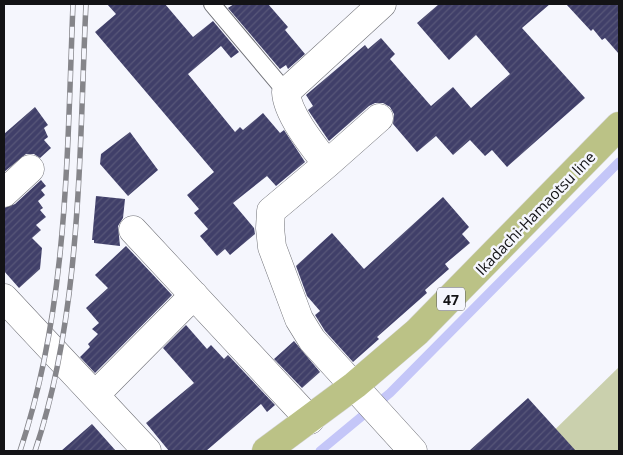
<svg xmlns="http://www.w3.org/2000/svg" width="623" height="455" font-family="'Open Sans',sans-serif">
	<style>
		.green { fill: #cad0ad }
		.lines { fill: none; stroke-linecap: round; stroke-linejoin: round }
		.stream { stroke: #c4c6f8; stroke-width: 9 }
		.building { fill: url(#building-hatch) }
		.service-casing { stroke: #707177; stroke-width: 18 }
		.minor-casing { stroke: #707177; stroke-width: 29 }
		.primary-casing { stroke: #d5d5d5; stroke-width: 29 }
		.service { stroke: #fff; stroke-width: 16 }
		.minor { stroke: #fff; stroke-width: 28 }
		.primary { stroke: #bbc286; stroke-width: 28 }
		.rail-casing { stroke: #85858a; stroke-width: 5.5 }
		.rail { stroke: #f5f6fd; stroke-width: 4; stroke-dasharray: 11; stroke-linecap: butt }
		.labels { text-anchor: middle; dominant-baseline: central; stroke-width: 5; stroke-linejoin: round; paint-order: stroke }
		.shield { fill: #f5f6fd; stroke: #57575b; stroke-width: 1 }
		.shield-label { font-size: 14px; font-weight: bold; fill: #131316 }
		.street-label { font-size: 15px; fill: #131316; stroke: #f5f6fd }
	</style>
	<defs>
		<pattern id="building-hatch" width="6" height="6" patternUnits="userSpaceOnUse" patternTransform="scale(1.25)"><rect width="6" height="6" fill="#403f69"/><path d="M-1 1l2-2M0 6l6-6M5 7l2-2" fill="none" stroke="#585779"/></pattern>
	</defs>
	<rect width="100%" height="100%" fill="#f5f6fd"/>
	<path class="green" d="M619,367V451H533Z"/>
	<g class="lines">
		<path class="stream" d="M320,451L390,393L619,162"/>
	</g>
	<path class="building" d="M107,4H165L193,37L213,21L239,52L231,58L221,46L188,74L235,132L240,127L243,130L263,113L280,133L284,130L305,162L276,186L267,176L233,203L254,228L255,234L230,255L225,249L217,256L200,236L208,229L194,213L199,209L187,195L214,172L95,32L116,14Z
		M234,4H268L288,27L285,30L305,54L288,69L286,65L280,69L228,8Z
		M439,4H550L522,28L585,98L507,167L492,150L485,156L470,140L453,155L436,136L417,152L393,124L394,114L390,107L383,103H375L369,106L329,141L308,110L313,106L306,95L365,45L368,49L381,38L395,54L390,59L431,106L453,87L471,108L510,74L476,35L449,60L417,23Z
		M566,4H619V54L605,38L602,40L593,29L591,31Z
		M35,107L48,125L44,128L48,137L44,140L51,148L40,158L34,154H26L4,172V134Z
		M130,132L158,170L128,196L100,164L101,154Z
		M41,180L46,186L41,190L45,195L38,201L43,208L40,210L46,217L36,225L41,230L32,238L42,248L40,269L19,288L4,271V208L15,204Z
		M96,196L125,199L123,218L118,226L120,246L94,243V240H92Z
		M443,197L469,227L462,234L470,243L445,264L449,269L425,290L427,293L377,337L379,339L353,362L325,331L315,315L320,311L307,296L296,266L332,233L364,269Z
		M126,246L172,295L95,373L80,357L90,347L88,344L98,334L92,329L99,323L86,308L108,288L95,275Z
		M186,325L207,349L211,345L224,359L228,355L275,405L267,412L261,404L206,451H169L146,423L194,383L163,348Z
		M294,341L320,372L302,388L274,359Z
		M528,398L576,451H469Z
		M92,424L116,451H61Z"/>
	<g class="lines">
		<g class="service-casing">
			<path id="service" d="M212,4L286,92"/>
		</g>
		<g class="minor-casing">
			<path id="minor" d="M382,4L286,92C287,114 313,146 327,164L271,211L270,228L272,247L299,319L312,340L413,451
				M327,164L379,118
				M4,193L30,169
				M133,230L310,420
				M4,298L147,451
				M96,394L194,295"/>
		</g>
		<g class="primary-casing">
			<path id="primary" d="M266,451L355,385L417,332L619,126"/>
		</g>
		<use href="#service" class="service"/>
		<use href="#minor" class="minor"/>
		<use href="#primary" class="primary"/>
		<g class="rail-casing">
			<path id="rail" d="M20,451C68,308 67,154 73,4
				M35,451C82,311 79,151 86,4"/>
		</g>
		<use href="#rail" class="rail"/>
	</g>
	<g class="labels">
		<rect class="shield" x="437" y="287.5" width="28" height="23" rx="4"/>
		<g class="shield-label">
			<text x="451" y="299">47</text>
		</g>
		<g class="street-label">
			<text transform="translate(535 213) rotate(-46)">Ikadachi-Hamaotsu line</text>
		</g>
	</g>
	<rect width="623" height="455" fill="none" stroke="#131316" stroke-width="10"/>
</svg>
